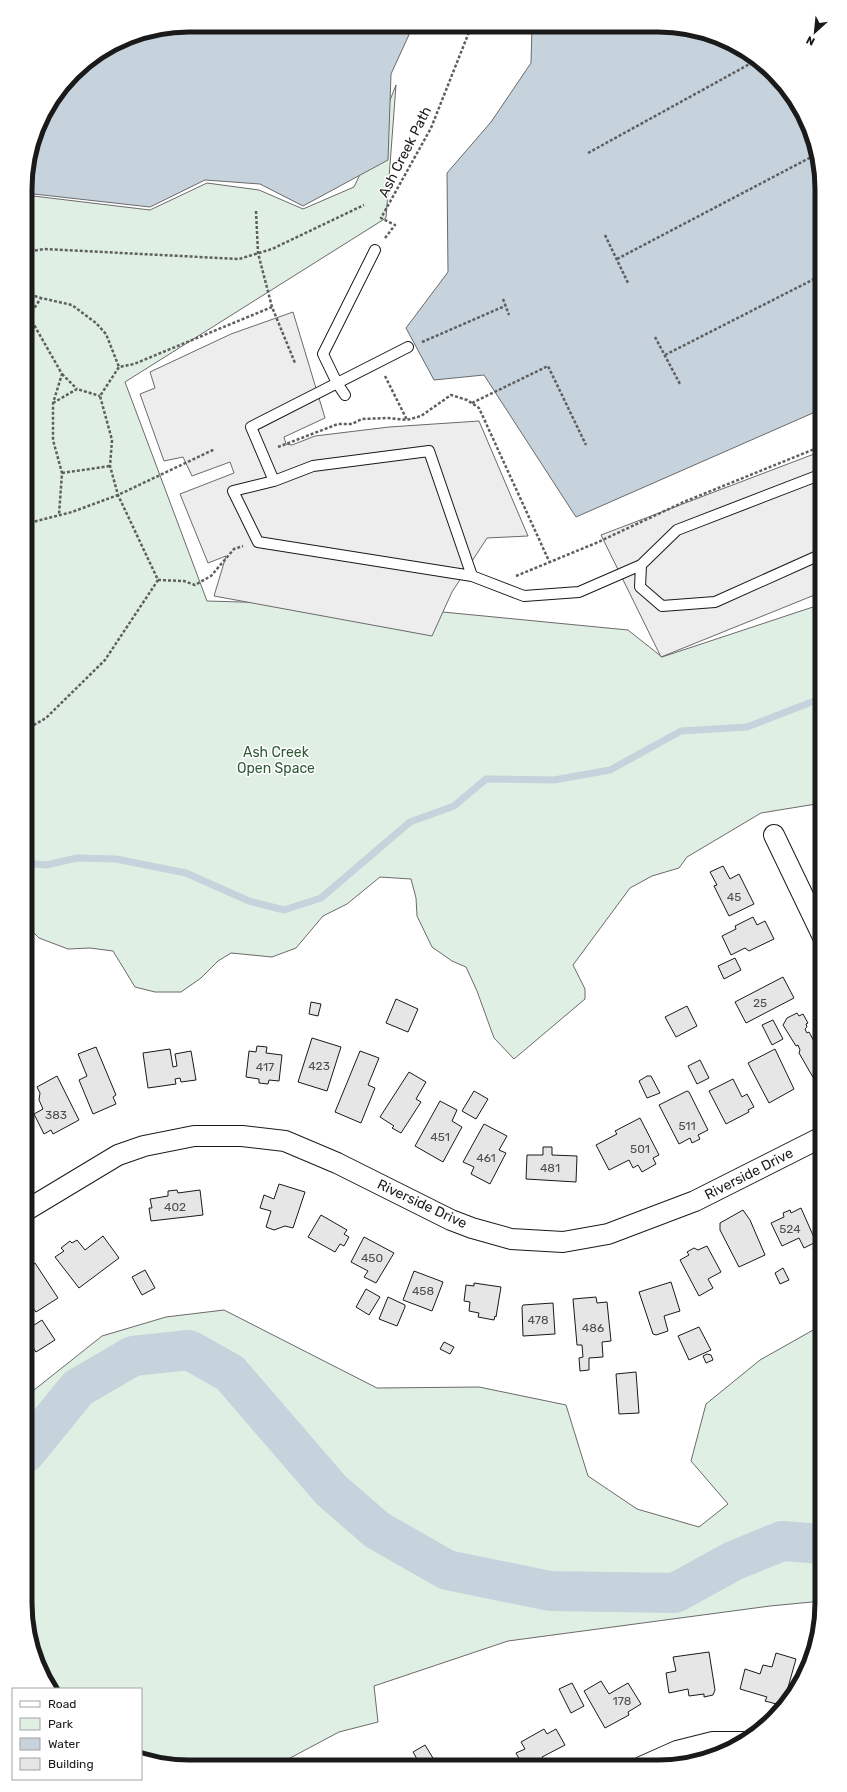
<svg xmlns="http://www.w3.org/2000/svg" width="847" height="1792" font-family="Rubik,sans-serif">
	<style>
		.green { fill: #e0efe3; stroke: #6a6a6a }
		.parking { fill: #ededed; stroke: #6a6a6a }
		.water { fill: #c6d2dc; stroke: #6a6a6a }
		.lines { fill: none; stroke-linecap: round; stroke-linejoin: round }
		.stream { stroke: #c6d2dc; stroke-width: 7 }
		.river { stroke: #c6d2dc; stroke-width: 40 }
		.building { fill: #e6e6e6; stroke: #1a1a1a }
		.service-casing { stroke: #1a1a1a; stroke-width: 12 }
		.minor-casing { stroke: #1a1a1a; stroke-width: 22 }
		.path { stroke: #5f5f5f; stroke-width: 2.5; stroke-dasharray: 3 2; stroke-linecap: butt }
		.service { stroke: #fff; stroke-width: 10 }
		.minor { stroke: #fff; stroke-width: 20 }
		.labels { text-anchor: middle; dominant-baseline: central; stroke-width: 3; stroke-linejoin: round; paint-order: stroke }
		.number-label { font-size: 12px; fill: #4d4d4d }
		.street-label { font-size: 14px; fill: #1a1a1a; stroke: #fff }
		.park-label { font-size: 14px; fill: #2b5a34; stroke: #fff }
		.rim { fill: none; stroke: #1a1a1a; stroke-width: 5 }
	</style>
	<rect width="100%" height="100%" fill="#fff"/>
	<path class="green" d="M396,85L386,218L125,382L207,601L381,606L628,630L662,657L822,604V803L761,813L687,857L679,868L652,876L630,888L573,965L585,989V999L514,1059L494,1038L477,991L466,967L452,961L432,947L417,916L416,898L411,879L380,877L347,904L323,916L296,948L272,957L231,953L218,961L201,978L181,992H155L135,987L113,951L90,948L68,949L39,938L25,924V195L150,210L207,183L259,190L303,209L354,187L363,168Z
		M224,1310L377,1388L479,1387L566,1405L588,1476L637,1509L699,1527L728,1504L691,1461L706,1404L760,1360L822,1325V1601L770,1606L508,1641L374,1686L378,1722L339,1732L277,1765L157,1764L141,1759V1689H50L31,1646L25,1603V1400L29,1394L102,1336L166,1317Z"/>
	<path class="parking" d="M293,312L325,418L284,437L286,444L292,445L315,436L389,427L479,421L528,536L487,538L452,592L432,636L214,596L226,556L208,563L180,494L234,473L230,462L192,476L183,457L164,461L140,394L155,388L150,372L231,334Z
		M822,451V592L661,657L601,535Z"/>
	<path class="water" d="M189,25L413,26L391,74L388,160L303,206L260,184L205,180L150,207L25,193V178L42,116L81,66L126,37Z
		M532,27L690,28L731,42L766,66L800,107L816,146L822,189V409L576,517L484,375L434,380L406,328L448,272L447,173L491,122L531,63Z"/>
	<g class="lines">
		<path class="stream" d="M25,863L46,865L77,858L116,859L186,873L249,901L284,910L321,898L410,822L454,806L486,779L554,780L610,770L681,731L747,727L822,698"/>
		<path class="river" d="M25,1453L78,1388L133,1356L189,1350L230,1373L331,1490L377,1530L447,1570L550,1591L675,1593L733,1561L782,1541L822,1544"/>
	</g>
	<path class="building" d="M723,866L730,879L739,874L754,904L729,916L714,886L717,885L710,872Z
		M753,917L757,925L765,921L774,939L749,951L745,948L731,955L722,936L736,929L735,926Z
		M735,958L741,970L724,979L718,966Z
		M783,977L794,998L746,1023L735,1002Z
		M396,999L418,1009L408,1032L386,1023Z
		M311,1002L321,1004L318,1016L309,1014Z
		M687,1006L697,1026L676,1037L665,1017Z
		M797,1013L799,1016L803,1014L808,1023L806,1024L807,1027L805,1029L807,1033L809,1032L815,1043L821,1040L822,1042V1075L814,1079L799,1053L800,1050L798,1045L796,1046L783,1025L787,1018Z
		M773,1020L783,1039L772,1045L762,1025Z
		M312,1038L341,1047L327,1091L298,1082Z
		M257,1046L267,1047L266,1053L282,1055L279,1081L269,1080L268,1084L259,1083V1079L246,1077L249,1051L256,1052Z
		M96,1047L116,1095L113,1097L116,1104L93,1114L79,1080L87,1076L78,1054Z
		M170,1049L173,1067L177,1066L175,1054L191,1051L196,1080L181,1082L180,1078L175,1079L176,1084L148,1088L143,1053Z
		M775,1049L794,1089L769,1103L748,1063Z
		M360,1051L379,1058L368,1085L375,1088L361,1123L335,1112Z
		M700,1060L709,1078L697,1084L688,1066Z
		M409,1072L426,1082L416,1099L421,1102L401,1133L392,1128L394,1126L380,1117Z
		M57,1076L79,1120L53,1134L51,1130L44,1134L34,1114L43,1109L39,1100L40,1093L37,1087Z
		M647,1076H651L660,1093L647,1098L639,1081Z
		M733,1079L742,1097L747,1094L754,1107L748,1110L749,1112L726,1124L709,1091Z
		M474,1091L488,1099L476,1119L462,1111Z
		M687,1091L689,1092L708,1130L698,1135L700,1139L692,1143L690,1138L679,1144L659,1105Z
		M440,1101L457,1110L452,1121L462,1127L443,1162L415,1146Z
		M640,1118L659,1155L653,1158L656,1164L642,1172L638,1165L633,1168L629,1160L609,1170L596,1145L617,1134L615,1131Z
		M484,1124L507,1136L499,1150L506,1153L490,1184L471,1174L474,1167L463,1162Z
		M543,1147H552V1155L577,1156L576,1182L526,1179L527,1155H543Z
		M279,1184L305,1192L293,1228L285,1226L274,1230L266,1227L271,1211L260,1208L264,1195L274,1199Z
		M177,1190L178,1193L200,1190L203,1215L151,1221L149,1208H152L150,1199L168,1196V1191Z
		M822,1198V1207L818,1200Z
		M801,1208L816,1242L804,1248L799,1238L782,1246L771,1223L784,1217L783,1213L790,1210L791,1213Z
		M743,1210L750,1220L765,1255L739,1267L720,1230V1223Z
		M321,1215L347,1230L344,1234L349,1237L344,1246L340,1244L335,1252L308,1237Z
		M103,1236L119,1258L79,1288L55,1257L64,1251L61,1248L70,1241L72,1243L77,1240L85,1250Z
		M364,1237L394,1253L376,1283L364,1277L368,1271L351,1262Z
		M822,1244V1266L813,1248Z
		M707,1246L721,1272L708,1279L713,1288L699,1296L680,1260L689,1255L687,1252L694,1248L698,1250Z
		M35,1263L58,1298L36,1312L33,1308L26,1313L25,1269Z
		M783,1268L789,1280L780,1284L775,1273Z
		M145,1270L155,1288L142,1295L132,1277Z
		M414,1271L443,1282L432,1311L403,1300Z
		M671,1282L680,1311L664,1316L668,1331L656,1335L653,1334L639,1292Z
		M474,1283L501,1287L496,1317L495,1316L494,1320L478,1317L479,1313L469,1311L470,1302L464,1301L466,1285L474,1286Z
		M366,1289L380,1297L369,1315L356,1307Z
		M388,1297L405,1305V1307L397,1326L379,1319Z
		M596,1297L597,1303L607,1302L611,1341L602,1342L603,1357L589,1358V1370L580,1371L579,1358L583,1357L582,1345H577L573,1299Z
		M553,1303L555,1334L523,1336L522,1307L523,1305Z
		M42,1320L55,1340L36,1352L25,1336V1331Z
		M699,1327L711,1350L689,1360L678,1336Z
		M444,1342L454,1347L450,1354L440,1349Z
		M707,1354L711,1355L713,1360L706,1363L703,1356Z
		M636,1372L639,1413L619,1414L616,1374Z
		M709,1652L715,1690L713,1695L704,1697V1694L689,1696L688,1689L669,1693L666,1673L676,1671L673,1657Z
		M776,1653L796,1659L787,1691L793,1692L784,1706L765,1701L767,1697L740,1689L745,1669L760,1674L763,1665L772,1667Z
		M601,1681L609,1694L628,1683L641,1704L628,1712L629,1715L605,1728L584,1691Z
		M572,1683L584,1706L571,1713L559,1689Z
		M544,1729L547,1734L556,1729L565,1745L542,1757L545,1763L540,1766H523L516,1753L525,1749L521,1742Z
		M425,1745L436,1763L431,1766H421L413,1752Z
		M475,1758L479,1766H462Z"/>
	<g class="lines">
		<g class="service-casing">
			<path id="service" d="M345,395L337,383L323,354L375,250
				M274,481L251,427L408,347
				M641,565L640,587L662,606L715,602L822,554
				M472,576L429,451L313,466L274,481L233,491L258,542L472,576L524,596L579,592L641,565L677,530L822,474"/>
		</g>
		<g class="minor-casing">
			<path id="minor" d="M774,835L822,935
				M25,1211L118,1155L144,1146L194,1136H242L285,1141L337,1163L451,1220L472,1228L511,1239L563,1242L608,1234L695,1201L822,1137
				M641,1767L677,1751L713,1742H743"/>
		</g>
		<path class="path" d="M588,153L757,60
			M256,211L258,253L272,307
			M605,235L628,283
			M385,238L395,225L381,218L431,128L471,27
			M25,252L44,249L239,259L272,249L364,205
			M617,259L817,154
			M25,293L41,298
			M503,299L509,315
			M25,315L29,316L62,374L53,403V440L62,473L59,515
			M29,316L41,298L72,305L96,323L106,334L119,367
			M655,337L680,384
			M422,342L505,306
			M665,355L822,275
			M62,374L77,389
			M385,376L407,420
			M53,403L77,389L100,396
			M472,403L548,366L586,445
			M278,447L338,424H352L362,419L388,418L407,420L421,416L451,395L467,400L479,408L549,561
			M62,473L110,466
			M25,524L72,512L118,495L215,449
			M516,576L596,543L686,501L822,446
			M158,580L184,581L195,585L211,576L234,549L243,546
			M25,730L46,718L105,660L158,580L118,495L110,466L112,440L100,396L119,367L134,364L272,307L295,363"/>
		<use href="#service" class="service"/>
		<use href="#minor" class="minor"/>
	</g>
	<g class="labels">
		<g class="number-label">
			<text x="734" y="897">45</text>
			<text x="760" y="1003">25</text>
			<text x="319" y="1066">423</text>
			<text x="265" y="1067">417</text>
			<text x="56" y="1115">383</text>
			<text x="687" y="1126">511</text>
			<text x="440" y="1137">451</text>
			<text x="640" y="1149">501</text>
			<text x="486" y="1158">461</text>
			<text x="550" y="1168">481</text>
			<text x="175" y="1207">402</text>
			<text x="790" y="1229">524</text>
			<text x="372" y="1258">450</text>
			<text x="423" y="1291">458</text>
			<text x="538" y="1320">478</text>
			<text x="593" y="1328">486</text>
			<text x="622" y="1701">178</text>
		</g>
		<g class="street-label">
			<text transform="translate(405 152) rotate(-63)">Ash Creek Path</text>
			<text transform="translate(749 1174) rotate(-27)">Riverside Drive</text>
			<text transform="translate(422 1204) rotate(25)">Riverside Drive</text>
		</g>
		<g class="park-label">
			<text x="276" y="752">Ash Creek<tspan x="276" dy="16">Open Space</tspan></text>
		</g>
	</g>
	<path d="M0 0H847V1792H0ZM189 32H658A157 157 0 0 1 815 189V1603A157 157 0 0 1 658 1760H189A157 157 0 0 1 32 1603V189A157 157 0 0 1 189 32Z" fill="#fff" fill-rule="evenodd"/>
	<path class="rim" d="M189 32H658A157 157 0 0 1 815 189V1603A157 157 0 0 1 658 1760H189A157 157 0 0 1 32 1603V189A157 157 0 0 1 189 32Z"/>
	<rect x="12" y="1688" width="130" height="92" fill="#ffffff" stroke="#a3a3a3"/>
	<rect x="20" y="1701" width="20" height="6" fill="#ffffff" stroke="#a3a3a3"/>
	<text x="48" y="1708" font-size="12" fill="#1a1a1a">Road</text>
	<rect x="20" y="1718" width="20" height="12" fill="#e0efe3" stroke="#a3a3a3"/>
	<text x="48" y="1728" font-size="12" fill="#1a1a1a">Park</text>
	<rect x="20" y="1738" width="20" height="12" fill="#c6d2dc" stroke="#a3a3a3"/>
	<text x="48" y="1748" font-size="12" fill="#1a1a1a">Water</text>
	<rect x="20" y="1758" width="20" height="12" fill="#e6e6e6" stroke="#a3a3a3"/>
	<text x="48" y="1768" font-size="12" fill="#1a1a1a">Building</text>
	<g transform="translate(815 32) rotate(207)" stroke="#ffffff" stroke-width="3" paint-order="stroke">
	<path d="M0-3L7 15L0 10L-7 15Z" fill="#1a1a1a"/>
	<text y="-6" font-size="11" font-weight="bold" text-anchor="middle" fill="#1a1a1a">N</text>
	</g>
</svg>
